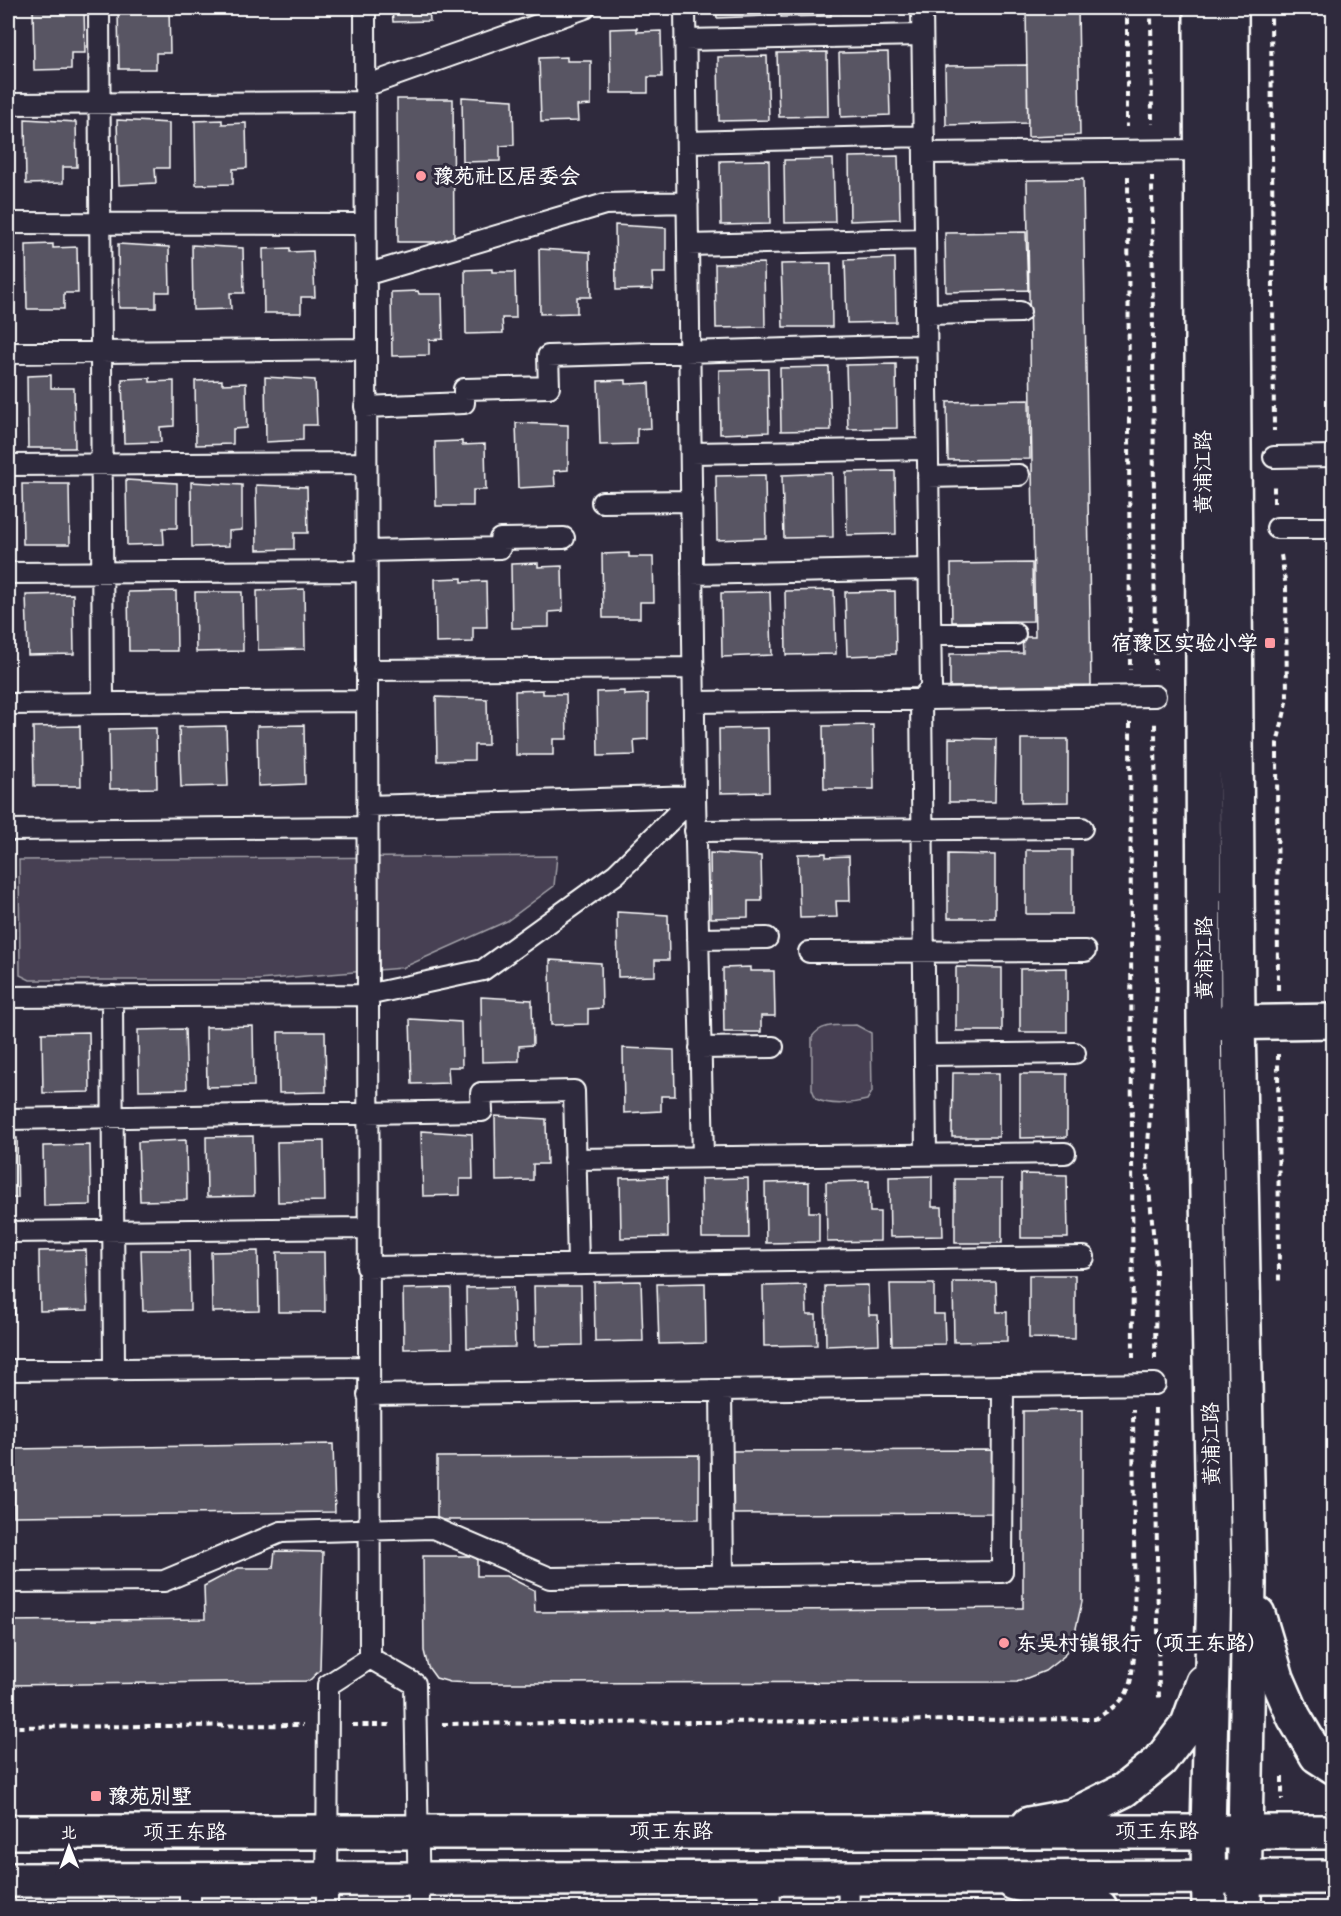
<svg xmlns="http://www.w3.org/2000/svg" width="1341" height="1916" font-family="Caveat,'LXGW WenKai TC',sans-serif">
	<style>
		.green { fill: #464152; stroke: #a2a0a8; stroke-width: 1.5 }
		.building { fill: #595564; stroke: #fff; stroke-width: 1.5 }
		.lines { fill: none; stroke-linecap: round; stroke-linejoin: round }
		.lane-casing { stroke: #fff; stroke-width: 24 }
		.street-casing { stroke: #fff; stroke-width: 38 }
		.secondary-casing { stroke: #fff; stroke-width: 38 }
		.primary-casing { stroke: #fff; stroke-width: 38 }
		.path { stroke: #fff; stroke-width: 4; stroke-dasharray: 6 4.5; stroke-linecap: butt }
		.lane { stroke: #2f2a3d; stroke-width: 20 }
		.street { stroke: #2f2a3d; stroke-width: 33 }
		.secondary { stroke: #2f2a3d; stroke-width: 33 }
		.primary { stroke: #2f2a3d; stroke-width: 33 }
		.poi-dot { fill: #ff9aa2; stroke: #2f2a3d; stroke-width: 2 }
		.labels { text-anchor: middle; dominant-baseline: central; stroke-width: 6; stroke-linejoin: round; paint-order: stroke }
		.poi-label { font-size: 21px; font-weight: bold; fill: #fff; stroke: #2f2a3d; text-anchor: start }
		.street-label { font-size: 21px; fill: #fff; stroke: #2f2a3d }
	</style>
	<rect width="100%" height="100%" fill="#2f2a3d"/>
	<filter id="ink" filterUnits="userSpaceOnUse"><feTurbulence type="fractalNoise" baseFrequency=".0167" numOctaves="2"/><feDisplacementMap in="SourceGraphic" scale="12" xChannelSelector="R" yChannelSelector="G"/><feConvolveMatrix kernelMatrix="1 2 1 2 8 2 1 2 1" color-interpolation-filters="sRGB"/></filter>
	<g filter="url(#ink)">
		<path class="green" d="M557,856L554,886L507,921L402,968L258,980H30L20,975L19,860Z
			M856,1025L871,1033L872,1092L867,1100C852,1104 830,1106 816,1099L812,1089V1037C822,1022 840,1026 856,1025Z"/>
		<path class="building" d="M33,8H84L85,53H71V69L34,70Z
			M118,8H169L170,53H156V69H119Z
			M392,8H429L430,21L393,22Z
			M716,8H766V16L717,18Z
			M781,8H831V16L781,17Z
			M843,8H893V12L843,13Z
			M1026,8H1078L1080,135L1028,137Z
			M8,10H11L13,55L8,56Z
			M637,28V32L661,31L662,77H648V93H611L610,29Z
			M827,52L828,116L779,117L777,53Z
			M888,52L890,115L841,117L839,53Z
			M767,56L769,120L719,121L718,57Z
			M567,57V61H591V105L577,106L578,121L541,122L539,58Z
			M1027,65L1028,123L946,125L945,66Z
			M462,97L513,100L514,145L500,146V161L463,162Z
			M397,99H453L454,242H398Z
			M25,119L76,122L77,167H63V183L26,184Z
			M117,120L169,123V168H155L156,183L119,185Z
			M222,120V124L246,123L247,168L233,169V184L196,185L195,121Z
			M898,156L900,219L850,221L849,157Z
			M833,159L835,222L785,223L784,160Z
			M769,160L770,224L721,225L720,161Z
			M1083,179L1091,685L950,687V654L1023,653L1022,637H1035L1027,180Z
			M615,225L666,228V273H652L653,289L616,290Z
			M1026,232L1028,290L946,292L945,233Z
			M53,244V248L77,247L78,293H64V309H27L26,245Z
			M118,244L169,247L170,292H156V308H119Z
			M192,245L243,248L244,293H230L231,309L193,310Z
			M290,248V252L313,251L315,297H301V313H264L263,249Z
			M539,249L590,252L591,297H577V313L540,314Z
			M895,258L896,322L847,323L845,260Z
			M764,263L765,327L716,328L715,264Z
			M831,263L832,327H783L781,264Z
			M492,269V272H515L516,318H502L503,333L466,334L465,270Z
			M418,291L419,294H442L443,339L429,340V355L392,356L391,292Z
			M896,364L897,428L848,429L846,365Z
			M829,367L831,430L781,431L780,368Z
			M768,369L769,432L720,434L719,370Z
			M51,375V388H74L75,448H28L27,376Z
			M265,377L315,380L317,425H303V440L266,442Z
			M150,378V382L174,381V426L160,427L161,442L124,443L122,379Z
			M222,380V384L246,383L247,428L233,429V444L196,445L195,381Z
			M626,380V384L649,383L651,428L637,429V444L600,445L598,381Z
			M1029,400L1030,459L948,460L947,402Z
			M516,423L568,425V470L554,471L555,486L518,488Z
			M462,441V445L485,444L486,490H473V506H436L435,442Z
			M895,471L896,534L847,535L846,472Z
			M832,473L833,537L784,538L782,475Z
			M765,475L766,538L717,540L716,476Z
			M126,480L177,483V528H163L164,544L127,545Z
			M191,482L242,485V530L229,531V546L192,547Z
			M22,484H69L70,544H23Z
			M256,485L307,487L308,533H294V549L257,550Z
			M629,553V557H653L654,602H640V618H603L602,554Z
			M538,563V567L562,566L563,611L549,612V627L512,628L511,564Z
			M1032,563L1033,621L952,622L951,564Z
			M462,578V582L486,581L487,627H473V642L436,643L435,579Z
			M304,589L305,649L258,650L257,591Z
			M834,590L836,654L786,655L785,591Z
			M176,591L177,651H129L128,592Z
			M895,591L896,654L847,656L845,592Z
			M195,592H242L243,651L196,652Z
			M770,592L772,655L722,657L721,593Z
			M73,594L74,654L28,655L26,595Z
			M543,690V694H566L567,739H553V755H516L515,691Z
			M624,691V695L648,694V739L634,740L635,755L598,756L597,692Z
			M436,697L487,699L488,745H474V760L437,761Z
			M304,725L305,784L258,786L257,726Z
			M873,725L874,789H824L823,726Z
			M80,726L81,786H34L33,727Z
			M226,726L228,786L181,787L179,727Z
			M156,728L157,788L110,789L109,729Z
			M768,728L769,792L720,793L719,729Z
			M949,738L996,739L995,802H949Z
			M1021,739H1068V802L1021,803Z
			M1026,850H1072V914H1026Z
			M710,853L761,856L762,901H748V917L711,918Z
			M826,853V857L849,856L850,901H836L837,917L800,918L798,854Z
			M948,854L995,855V918H948Z
			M617,912L668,915L669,960H655V976L618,977Z
			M550,960L601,963L602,1008L588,1009V1024L551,1025Z
			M750,967V971H774L775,1016H761V1032H724L723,968Z
			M956,967L1002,968V1031H956Z
			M1067,968V1032H1020V969Z
			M481,997L532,1000L533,1045L519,1046V1061L482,1062Z
			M410,1019L461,1022L462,1067H448L449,1083L412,1084Z
			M253,1026L254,1086L207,1087L206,1027Z
			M185,1029L187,1089L139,1090L138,1030Z
			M8,1031H11L12,1091H8Z
			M89,1032L90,1092L43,1093L42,1033Z
			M278,1032H325L326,1092L279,1093Z
			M623,1048L674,1050L675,1096H661V1111L624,1113Z
			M953,1073H999V1137H952Z
			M1020,1074H1067V1137L1020,1138Z
			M495,1116L546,1119L547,1164H533V1180L496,1181Z
			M421,1131L472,1134L473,1179H460V1195L423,1196Z
			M253,1136L254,1196L207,1197L206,1137Z
			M8,1138H17L18,1198H8Z
			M186,1140L187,1200L140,1201L138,1142Z
			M324,1141L325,1201L278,1202L277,1142Z
			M90,1145L91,1205L44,1206L43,1146Z
			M1021,1174L1067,1175L1068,1238H1021Z
			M932,1176V1207H942L943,1236L890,1237L889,1177Z
			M667,1177L668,1237L621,1238L620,1178Z
			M748,1178L749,1238H702L701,1179Z
			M955,1179H1002V1243H955Z
			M869,1181L870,1212H880V1241L827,1242L826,1182Z
			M809,1182V1212H819V1242L766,1243L765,1183Z
			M86,1250L88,1310L40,1311L39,1251Z
			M141,1250H189L190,1310L143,1311Z
			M258,1251L259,1311L212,1312L211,1252Z
			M277,1252H324L325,1312H278Z
			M8,1254H14L15,1314H8Z
			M1029,1275H1075V1339L1029,1338Z
			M641,1281L643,1341L595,1342L594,1282Z
			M953,1282H996L997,1312H1007V1341L954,1342Z
			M705,1283L706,1343L659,1344L657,1284Z
			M890,1284H934V1314H944L945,1344L892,1345Z
			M806,1285L807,1315H816L817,1345L764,1346L763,1286Z
			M868,1285L869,1315H878L879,1344L826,1346L825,1286Z
			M534,1286H581L582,1345L535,1346Z
			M513,1287L515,1347L467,1348L466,1288Z
			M451,1288L452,1348L404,1349L403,1289Z
			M1082,1410V1602L1074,1637L1064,1656L1045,1671L1017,1682L473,1683L450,1682L436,1678L428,1667L424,1651L423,1556H477V1576H506L534,1590L535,1612L1023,1608V1411Z
			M333,1444L335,1512L14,1516L13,1449Z
			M992,1450L993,1513L731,1514L730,1451Z
			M699,1455V1519L437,1520V1457Z
			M275,1551L323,1552L320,1670L309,1681L8,1685V1621L205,1619L204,1586L238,1568H273Z"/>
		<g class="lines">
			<g class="lane-casing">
				<path id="lane" d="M99,8L103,703
					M365,8L370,1658
					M685,8L695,796L703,1157
					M922,8L931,688L921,699L926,1154
					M685,40L922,35
					M365,86L585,8
					M8,104L365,102
					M687,142L924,136
					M924,153L1202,150
					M8,223L365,224
					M688,245L925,239
					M365,275L605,204L688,202
					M926,314L1020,312
					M8,353L365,349
					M365,407L464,403V389L549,387L548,356L926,345
					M691,453L927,449
					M1274,457L1334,456
					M8,465L365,463
					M928,477L1019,475
					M602,502L692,501
					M1277,528H1334
					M366,551L500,548V539L564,538
					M8,573L366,571
					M692,574L929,569
					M930,634H1015
					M366,670L694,668
					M694,702L1155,696
					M8,704L366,701
					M367,806L695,796
					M8,830L366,827
					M695,831L1082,828
					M698,939L767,938
					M809,952L1085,951
					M112,996L114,1370
					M8,997L367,995L483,970L616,874L695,796
					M700,1048L773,1047
					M925,1055L1075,1053
					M8,1119L482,1111L481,1093L574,1091L578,1264
					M575,1159L1065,1153
					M8,1232L367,1228
					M367,1267L1084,1257
					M8,1370L368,1367
					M721,1390L723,1576
					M368,1395L1155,1384
					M8,1582L164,1581L281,1532L433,1528L550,1578L1002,1572L1003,1387
					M848,1878L849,1908
					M769,1879L770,1908
					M190,1880V1908
					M327,1908L328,1685L370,1658L415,1684L419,1908"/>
			</g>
			<g class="street-casing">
				<path id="street" d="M1209,1023L1334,1021"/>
			</g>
			<g class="secondary-casing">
				<path id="secondary" d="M1201,8L1204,1023L1214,1584L1208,1831L1209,1908
					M1231,8L1238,1021L1249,1583L1244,1908
					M1258,1614L1277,1678L1294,1717L1317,1756L1334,1767
					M1029,1824L1072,1816L1124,1790L1160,1761L1188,1724L1203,1682
					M1014,1883L1085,1901L1101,1908"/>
			</g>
			<g class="primary-casing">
				<path id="primary" d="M8,1832H1334
					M8,1880L1334,1877"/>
			</g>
			<path class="path" d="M1127,8V127
				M1151,8L1152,124
				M1271,8L1274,431
				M1128,176L1130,670
				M1152,176L1155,670
				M1274,503V483
				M1130,722L1133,1360
				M1278,990L1277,744L1287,702L1286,587L1281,555
				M1278,1054L1279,1284
				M1155,1359L1156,1265L1147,1165L1157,989L1155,722
				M1155,1408L1159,1701
				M442,1724L1095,1719C1133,1697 1129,1691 1135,1650L1133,1409
				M352,1725H390
				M8,1727L303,1725
				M1282,1777V1800"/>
			<use href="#lane" class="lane"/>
			<use href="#street" class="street"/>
			<use href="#secondary" class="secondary"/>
			<use href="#primary" class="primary"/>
		</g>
	</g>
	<g class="poi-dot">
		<circle cx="421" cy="176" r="6"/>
		<rect x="1264" y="637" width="12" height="12" rx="3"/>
		<circle cx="1004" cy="1643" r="6"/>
		<rect x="90" y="1790" width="12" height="12" rx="3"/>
	</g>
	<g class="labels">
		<g class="poi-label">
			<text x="433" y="176">豫苑社区居委会</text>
			<text x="1258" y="643" text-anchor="end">宿豫区实验小学</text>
			<text x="1016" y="1643">东吴村镇银行（项王东路）</text>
			<text x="108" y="1796">豫苑别墅</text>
		</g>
		<g class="street-label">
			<text transform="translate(1203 472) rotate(-90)">黄浦江路</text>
			<text transform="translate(1204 958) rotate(-90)">黄浦江路</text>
			<text transform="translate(1211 1444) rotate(-91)">黄浦江路</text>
			<text x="671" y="1831">项王东路</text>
			<text x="1157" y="1831">项王东路</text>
			<text x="185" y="1832">项王东路</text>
		</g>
	</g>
	<rect width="1341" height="1916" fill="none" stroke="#2f2a3d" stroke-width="30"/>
	<rect x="15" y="15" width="1311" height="1886" fill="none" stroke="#fff" stroke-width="2" filter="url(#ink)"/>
	<g transform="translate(69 1847) rotate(359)" stroke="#2f2a3d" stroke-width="4.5" paint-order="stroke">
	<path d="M0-4.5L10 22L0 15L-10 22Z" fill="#ffffff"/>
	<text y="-9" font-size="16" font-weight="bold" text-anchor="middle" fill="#ffffff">北</text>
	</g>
</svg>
